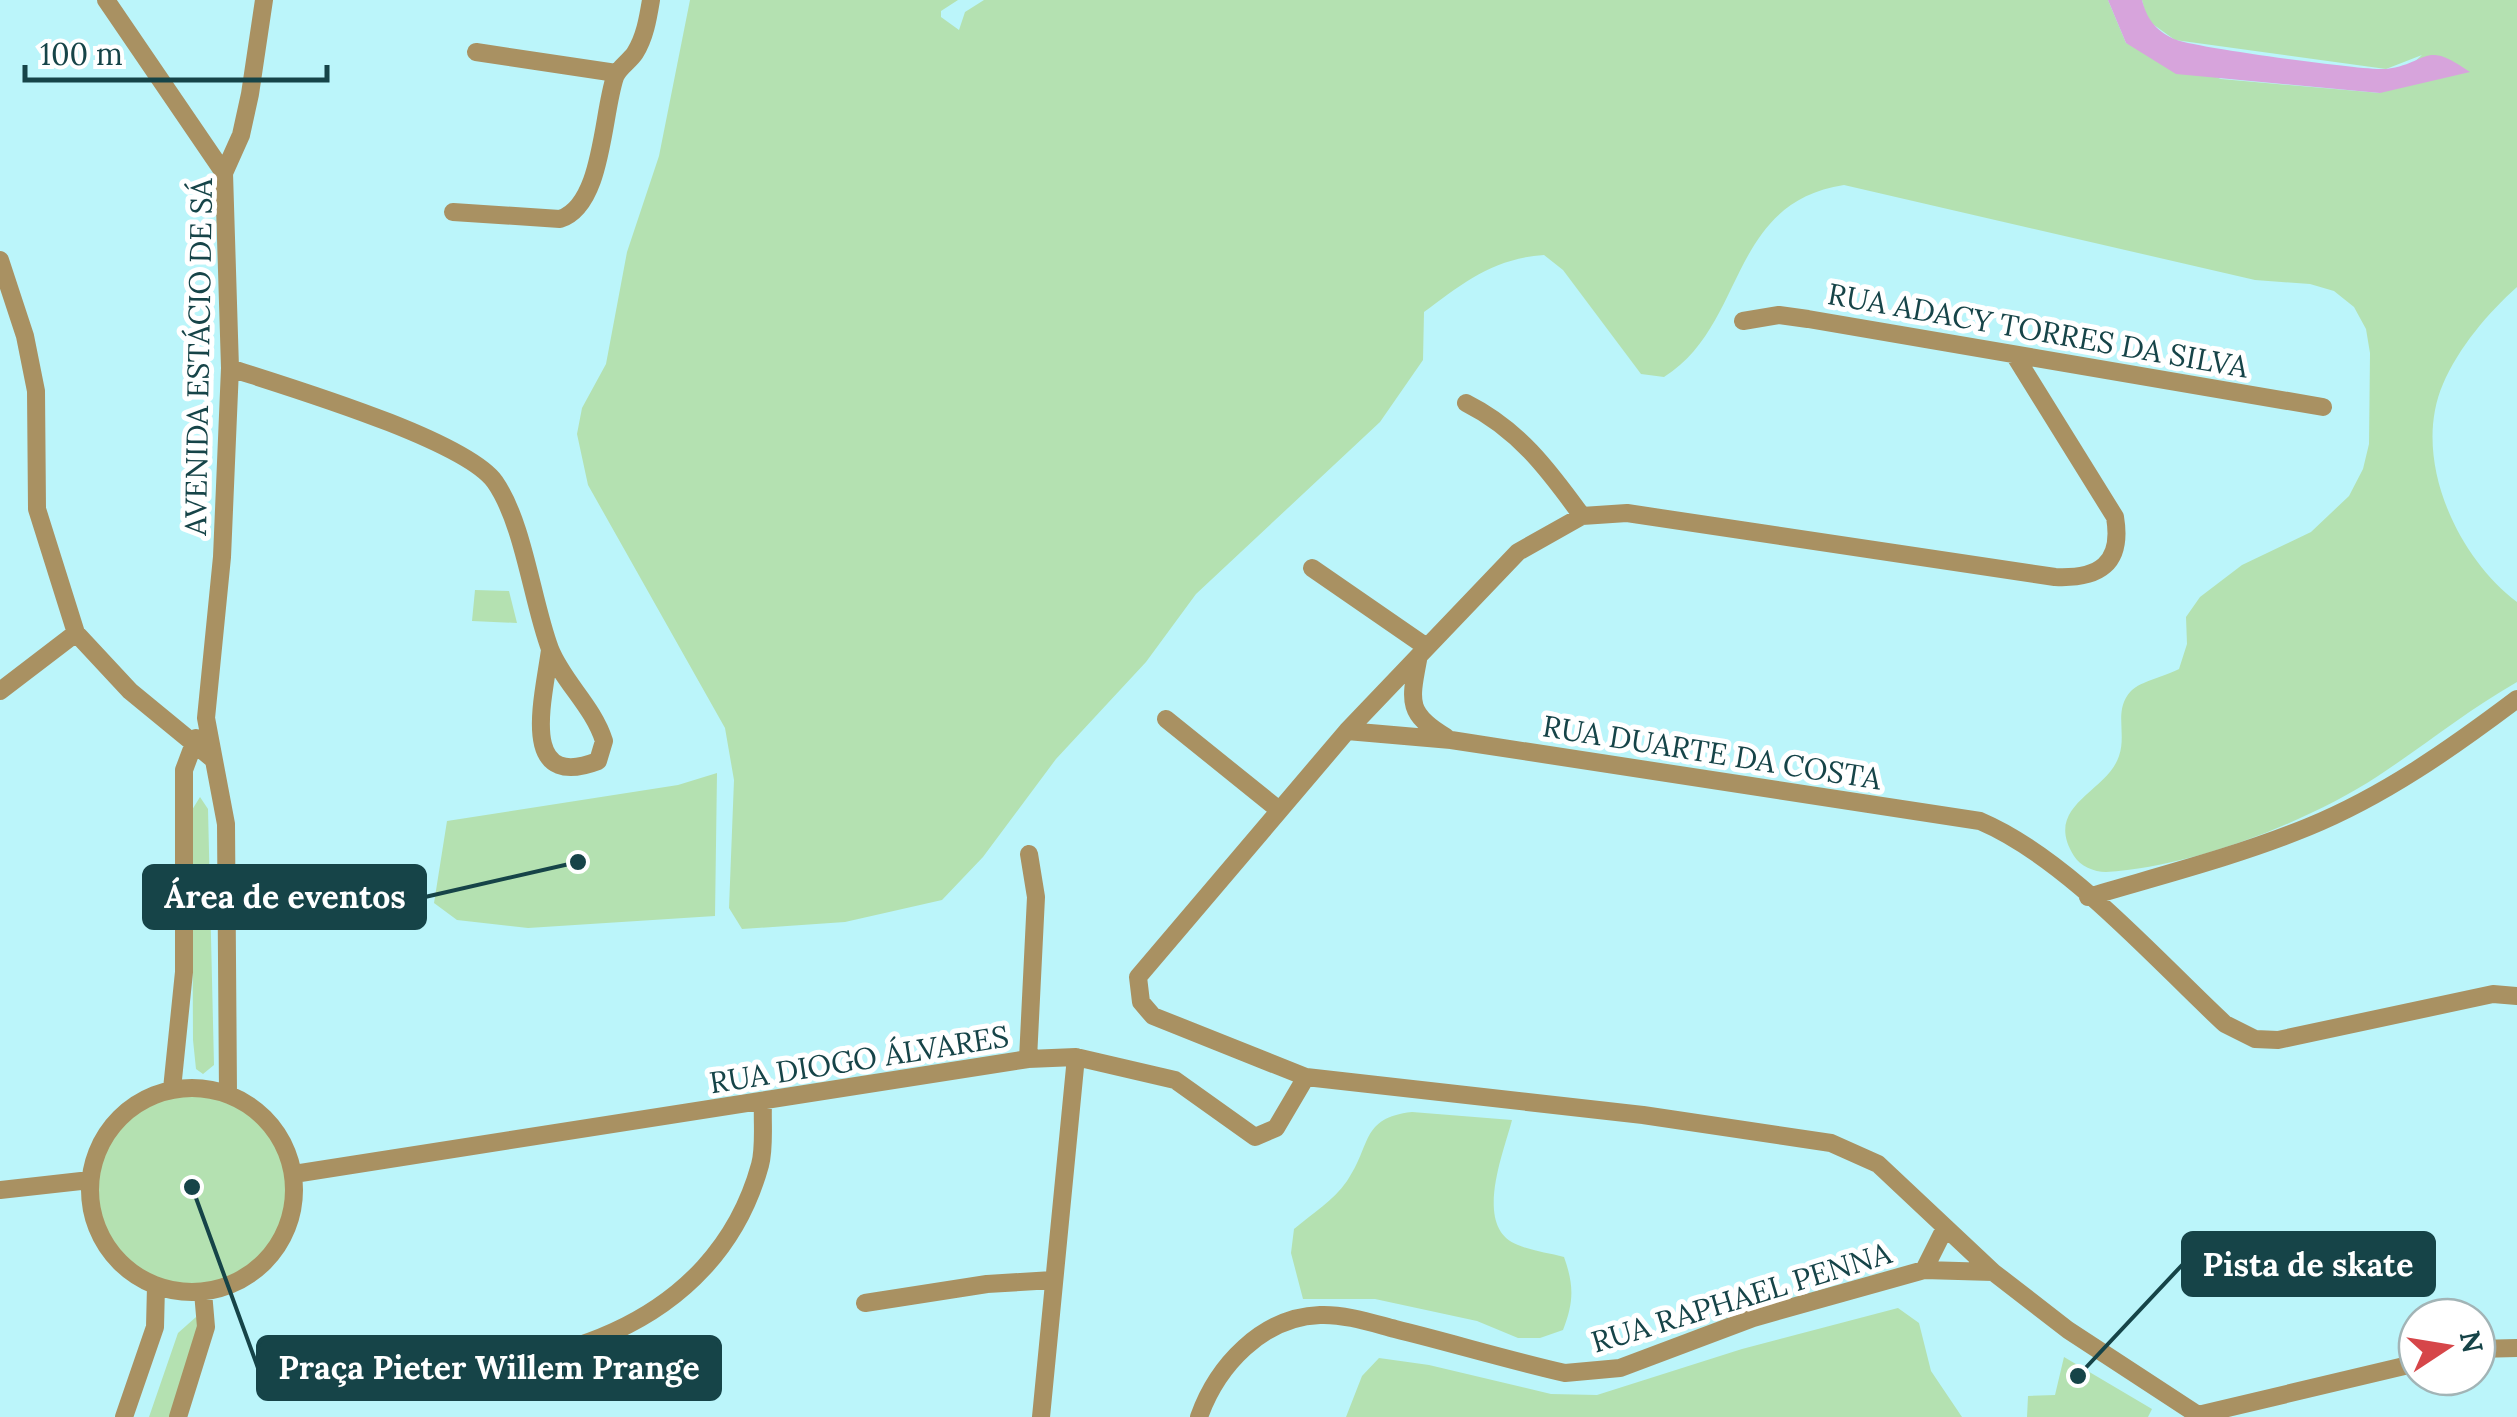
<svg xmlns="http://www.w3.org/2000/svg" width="2517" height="1417" font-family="Lora,serif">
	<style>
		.green { fill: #b4e1b1 }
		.water { fill: #d7a4dc }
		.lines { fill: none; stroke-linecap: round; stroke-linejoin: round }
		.street { stroke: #a99162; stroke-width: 18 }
		.labels { text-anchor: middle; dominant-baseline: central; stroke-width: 10; stroke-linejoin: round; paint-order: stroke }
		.street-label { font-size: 30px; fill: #164448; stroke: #fff }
		.leader { fill: none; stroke: #164448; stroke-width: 4 }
		.callout-dot { fill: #164448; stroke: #fff; stroke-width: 4 }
		.callout { fill: #164448; stroke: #164448; stroke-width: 4 }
		.callout-label { font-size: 32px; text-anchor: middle; font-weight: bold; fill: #fff }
	</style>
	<rect width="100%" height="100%" fill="#bbf5fa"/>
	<path class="green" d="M690,0H958L941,11V17L959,30L965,12L984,0H2108L2126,43L2221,79L2380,93L2422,55L2386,69L2175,40L2147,20L2142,0H2517V287C2488,313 2459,347 2443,384C2411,458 2457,557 2517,602V682C2468,710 2425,745 2378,776C2306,823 2192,867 2106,872C2094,872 2080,866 2074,856C2042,805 2107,793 2119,756C2127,733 2113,710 2131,691C2141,681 2166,676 2179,669L2187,644L2186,617L2200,597L2242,565L2311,532L2349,496L2363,469L2369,444L2370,353L2366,329L2354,307L2334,291L2310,284L2255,280L1844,185C1727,203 1747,325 1664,377L1641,374L1563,270L1544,255C1494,258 1463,283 1424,312L1423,360L1380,422L1196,594L1146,662L1056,759L983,857L942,900L845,922L742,929L729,908L734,780L725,728L588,485L577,434L582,408L606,364L627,252L659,156Z
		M475,590L509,591L517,623L472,621Z
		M717,773L715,916L528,928L457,920L434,903L447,821L678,785Z
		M200,797L208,809L214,1065L203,1074L196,1069L193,1040L192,810Z
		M188,1086C319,1095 334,1266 204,1292L205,1298C182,1293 159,1290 139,1277C77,1240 74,1142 137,1103C151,1094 171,1090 188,1086Z
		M1412,1112L1512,1120C1504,1152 1472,1228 1518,1245C1532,1251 1549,1253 1564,1257C1574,1285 1574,1302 1563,1330L1540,1338H1518L1477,1321L1375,1299H1303L1291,1253L1294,1229C1313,1213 1333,1201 1347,1181C1372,1145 1360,1118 1412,1112Z
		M1898,1308L1919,1323L1931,1371L1962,1417H1346L1362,1376L1379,1358L1429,1365L1551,1394L1597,1395L1742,1349Z
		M196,1317L199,1321L171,1417H149L178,1333Z
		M2064,1357L2152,1409L2148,1417H2027L2028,1396L2055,1395Z"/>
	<path class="water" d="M2108,0H2142C2147,19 2155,30 2174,39C2189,47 2368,71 2386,69C2430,63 2423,39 2470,72L2380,93L2176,74L2126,43Z"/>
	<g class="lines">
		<path class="street" d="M106,0L224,173
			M476,52L616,73
			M453,212L560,219C603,205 602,115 615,77C619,67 629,62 635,53C645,37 648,18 651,0
			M0,260L25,336L36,391L37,509L76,633L130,691L214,760
			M1743,321L1779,315L1808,319L2323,407
			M230,368C285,386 464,439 495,482C524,524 532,601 550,649C563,682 593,706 604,741L598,761C517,792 544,697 550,650
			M1466,403C1518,429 1548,469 1582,516
			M1312,568L1425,646
			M1418,660C1410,702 1407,714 1446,737
			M0,691L76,633
			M1166,719L1279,810
			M1347,731L1518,552L1582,516L1627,513L2055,577C2099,579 2123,564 2115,517L2015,356
			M2088,897C2162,875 2237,856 2308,827C2384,796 2452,748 2517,699
			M1076,1057L1175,1080L1255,1137L1276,1128L1306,1077L1643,1115L1831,1143L1878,1164L1993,1272L2068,1330L2198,1415L2417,1363
			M1028,1059L1036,897L1029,854
			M1306,1077L1153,1016L1141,1002L1138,977L1347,731L1451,740L1980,821C2067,858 2155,959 2225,1024L2255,1039L2278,1040L2493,994L2517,996
			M90 1190a102 102 0 1 1 204 0a102 102 0 1 1-204 0Z
			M172,1089L184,972V770L196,738
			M228,1093L226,824L206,718L222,557L230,368L224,173L241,135L250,94L264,0
			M294,1174L1028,1059L1076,1057L1041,1417
			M0,1190L90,1180
			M1924,1270L1945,1228
			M865,1303L987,1284L1053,1280
			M2477,1349L2517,1348
			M387,1364C538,1380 715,1329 760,1165C765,1147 762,1123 763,1104
			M124,1417L155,1327L156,1286
			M178,1417L206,1327L203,1292
			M1199,1417C1217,1366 1262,1317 1320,1315C1345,1314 1372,1323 1395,1329C1452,1343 1508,1360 1565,1373L1620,1368L1753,1318L1924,1270L1993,1272"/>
	</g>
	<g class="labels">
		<g class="street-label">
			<text transform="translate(2038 330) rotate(10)">RUA ADACY TORRES DA SILVA</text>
			<text transform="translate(198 357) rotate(-89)">AVENIDA ESTÁCIO DE SÁ</text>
			<text transform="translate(1712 752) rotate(9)">RUA DUARTE DA COSTA</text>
			<text transform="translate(859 1059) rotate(-9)">RUA DIOGO ÁLVARES</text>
			<text transform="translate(1741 1297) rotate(-17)">RUA RAPHAEL PENNA</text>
		</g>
	</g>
	<path class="leader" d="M578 862L425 897M2078 1376L2183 1264M192 1187L258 1368"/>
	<g class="callout-dot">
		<circle cx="578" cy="862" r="10"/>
		<circle cx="2078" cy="1376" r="10"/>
		<circle cx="192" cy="1187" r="10"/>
	</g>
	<g class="callout">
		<rect x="144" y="866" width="281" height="62" rx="10"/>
		<rect x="2183" y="1233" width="251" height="62" rx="10"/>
		<rect x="258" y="1337" width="462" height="62" rx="10"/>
	</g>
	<g class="callout-label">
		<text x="285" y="908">Área de eventos</text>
		<text x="2308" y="1276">Pista de skate</text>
		<text x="489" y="1379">Praça Pieter Willem Prange</text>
	</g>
	<g transform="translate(2447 1347) rotate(78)"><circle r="48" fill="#ffffff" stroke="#a2b4b6" stroke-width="2.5"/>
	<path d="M0-8L18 38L0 25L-18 38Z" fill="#d64649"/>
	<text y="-15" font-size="28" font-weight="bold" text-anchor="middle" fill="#164448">N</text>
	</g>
	<path d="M25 65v15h302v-15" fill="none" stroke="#164448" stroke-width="5"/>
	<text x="40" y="65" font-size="30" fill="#164448" stroke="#ffffff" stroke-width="8" paint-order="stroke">100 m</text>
</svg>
